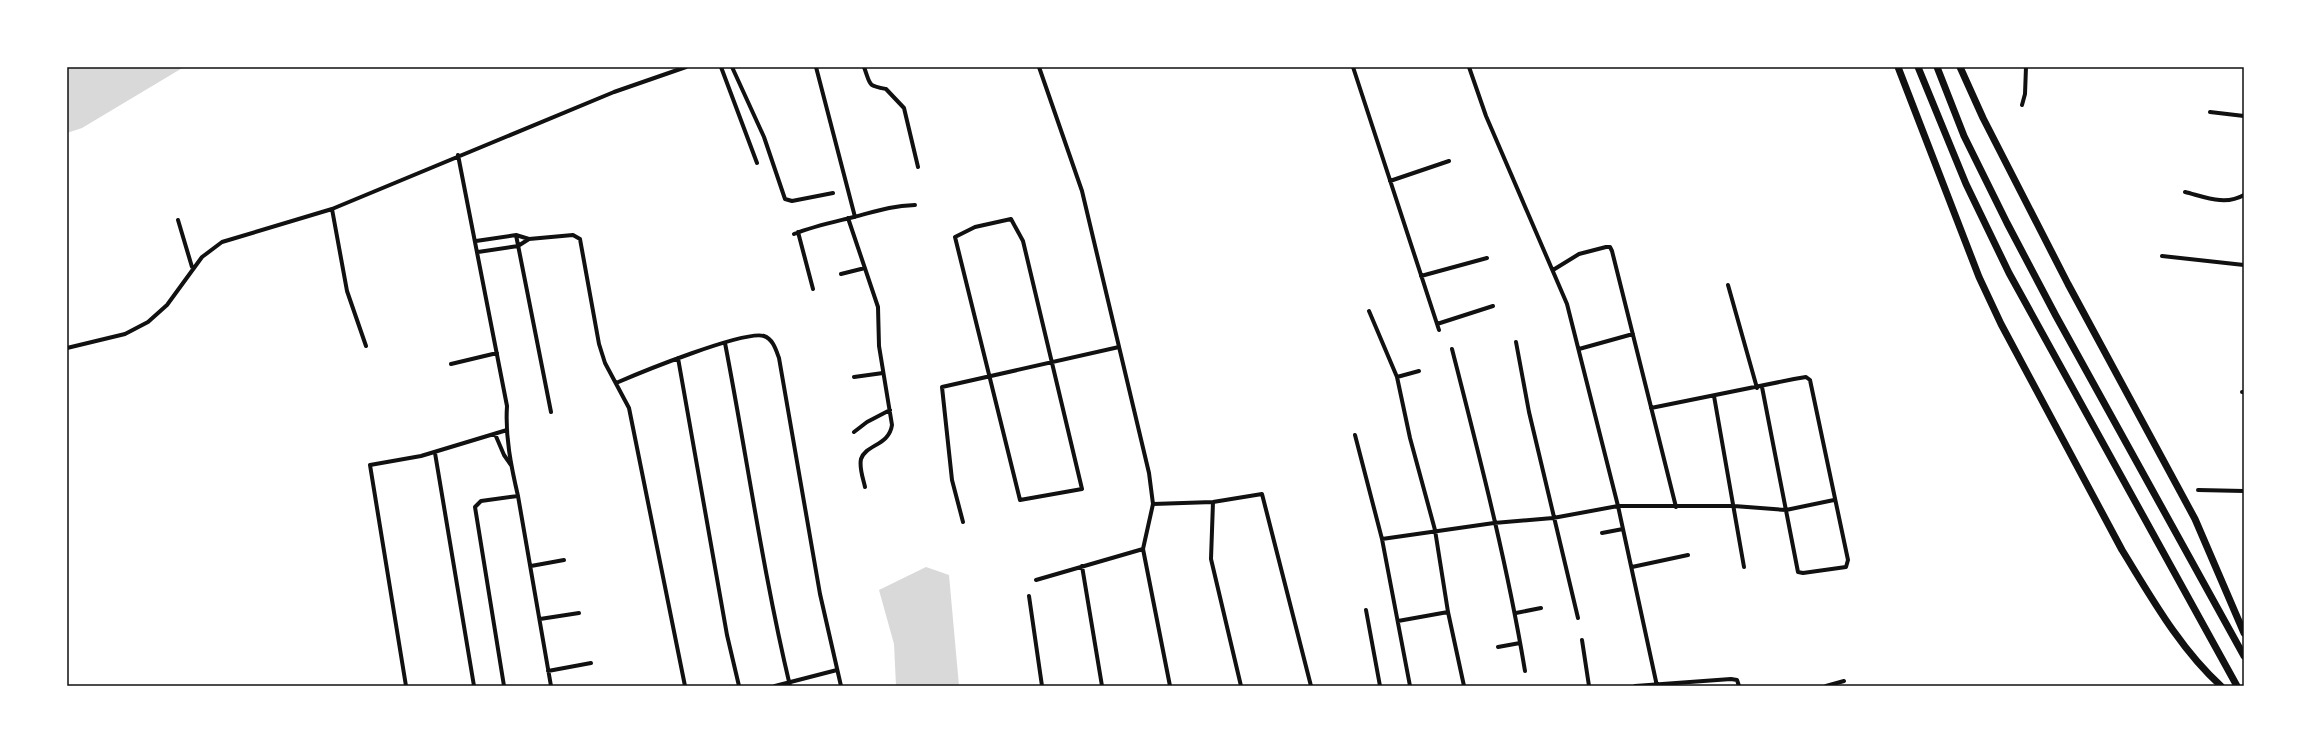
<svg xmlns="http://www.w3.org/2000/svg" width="2311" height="753" font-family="Signika,sans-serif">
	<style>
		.water { fill: #d9d9d9 }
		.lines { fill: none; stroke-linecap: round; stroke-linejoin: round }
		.minor { stroke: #111; stroke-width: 4 }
		.primary { stroke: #111; stroke-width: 7 }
		.neatline { fill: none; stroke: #111; stroke-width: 1.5 }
	</style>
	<rect width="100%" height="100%" fill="#fff"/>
	<path class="water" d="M67,67H184L82,128L67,133Z
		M926,567L949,575L959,686H896L894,644L879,590Z"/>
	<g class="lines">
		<path class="minor" d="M721,67L757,163
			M732,67L764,137L785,199L792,201L833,193
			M816,67L855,217
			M864,67C871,86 867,85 886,89L904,108L918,167
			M1039,67L1082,191L1149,473L1153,504L1143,549L1170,686
			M1353,67L1439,330
			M1469,67L1486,116L1567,304L1618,506L1657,686
			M2022,105L2025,94L2026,67
			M2210,112L2244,116
			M458,155L507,406C505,436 511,466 518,496L481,501L475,507L504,686
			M1390,181L1449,161
			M2185,192C2205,197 2225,206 2244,195
			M332,209L347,291L366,346
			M848,218L878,307L879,346L892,425C889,446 866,444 861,459C859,468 863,478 865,487
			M1011,219L1023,241L1082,489L1020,500L955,237L975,227Z
			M178,220L192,267
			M798,232L813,289
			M794,234C814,226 834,222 854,217C877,211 890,206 915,205
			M516,235L551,412
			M476,241L516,235L529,239L573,235L580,239L599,344L605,363L629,408L685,686
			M478,252L518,246L529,239
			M2162,256L2244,265
			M1553,270L1579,254L1606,247H1610L1612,251L1676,507
			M841,274L865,268
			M1421,276L1487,258
			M1728,285L1757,388
			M1369,311L1397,377L1410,438L1435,530L1448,612L1464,686
			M1437,324L1493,306
			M1516,342L1529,412L1578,618
			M725,343C747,457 763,573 790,686
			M67,348L125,334L148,322L167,305L202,257L222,242L332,209L614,92L686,67
			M1452,349C1479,455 1507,562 1525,671
			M1579,349L1633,334
			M678,358L727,635L739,686
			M451,364L497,353
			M854,377L883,373
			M1397,377L1419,371
			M616,383C639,373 744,330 764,336C773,339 776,350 779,358L820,594L841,686
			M2242,392H2244
			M1714,396L1744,567
			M1651,408L1794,379L1806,377L1810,380L1848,560L1846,567L1803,573L1798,572L1762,387
			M854,432L867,422L890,410
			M495,434L504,455L511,465
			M1355,435L1382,539L1410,686
			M435,453L474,686
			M2198,490L2244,491
			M518,496L551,686
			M1213,502L1211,559L1241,686
			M1153,504L1213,502L1262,494L1311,686
			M963,522L952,480L942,387L1119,347
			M1602,533L1623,529
			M1382,539L1494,523L1553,518L1618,506H1734L1786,510L1834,500
			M531,566L564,560
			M1082,566L1102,686
			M1632,567L1688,555
			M1036,580L1143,549
			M1029,596L1042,686
			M1366,610L1380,686
			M1516,613L1541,608
			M540,619L579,613
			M1398,621L1448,612
			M1582,640L1589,686
			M1498,647L1520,643
			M548,671L591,663
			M406,686L370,465L421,456L507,430
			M775,686L837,670
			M1635,686L1731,679L1737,680L1739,686
			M1826,686L1844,681"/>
		<path class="primary" d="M1898,67L1979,277L2001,324L2122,550C2151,597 2180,649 2221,686
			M1918,67L1966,184L2009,273L2237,686
			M1937,67L1964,136L2007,223L2056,316L2244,656
			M1960,67L1983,118L2068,284L2195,519L2244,633"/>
	</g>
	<rect width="2311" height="753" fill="none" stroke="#ffffff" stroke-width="136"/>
	<rect x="68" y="68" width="2175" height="617" class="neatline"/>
</svg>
